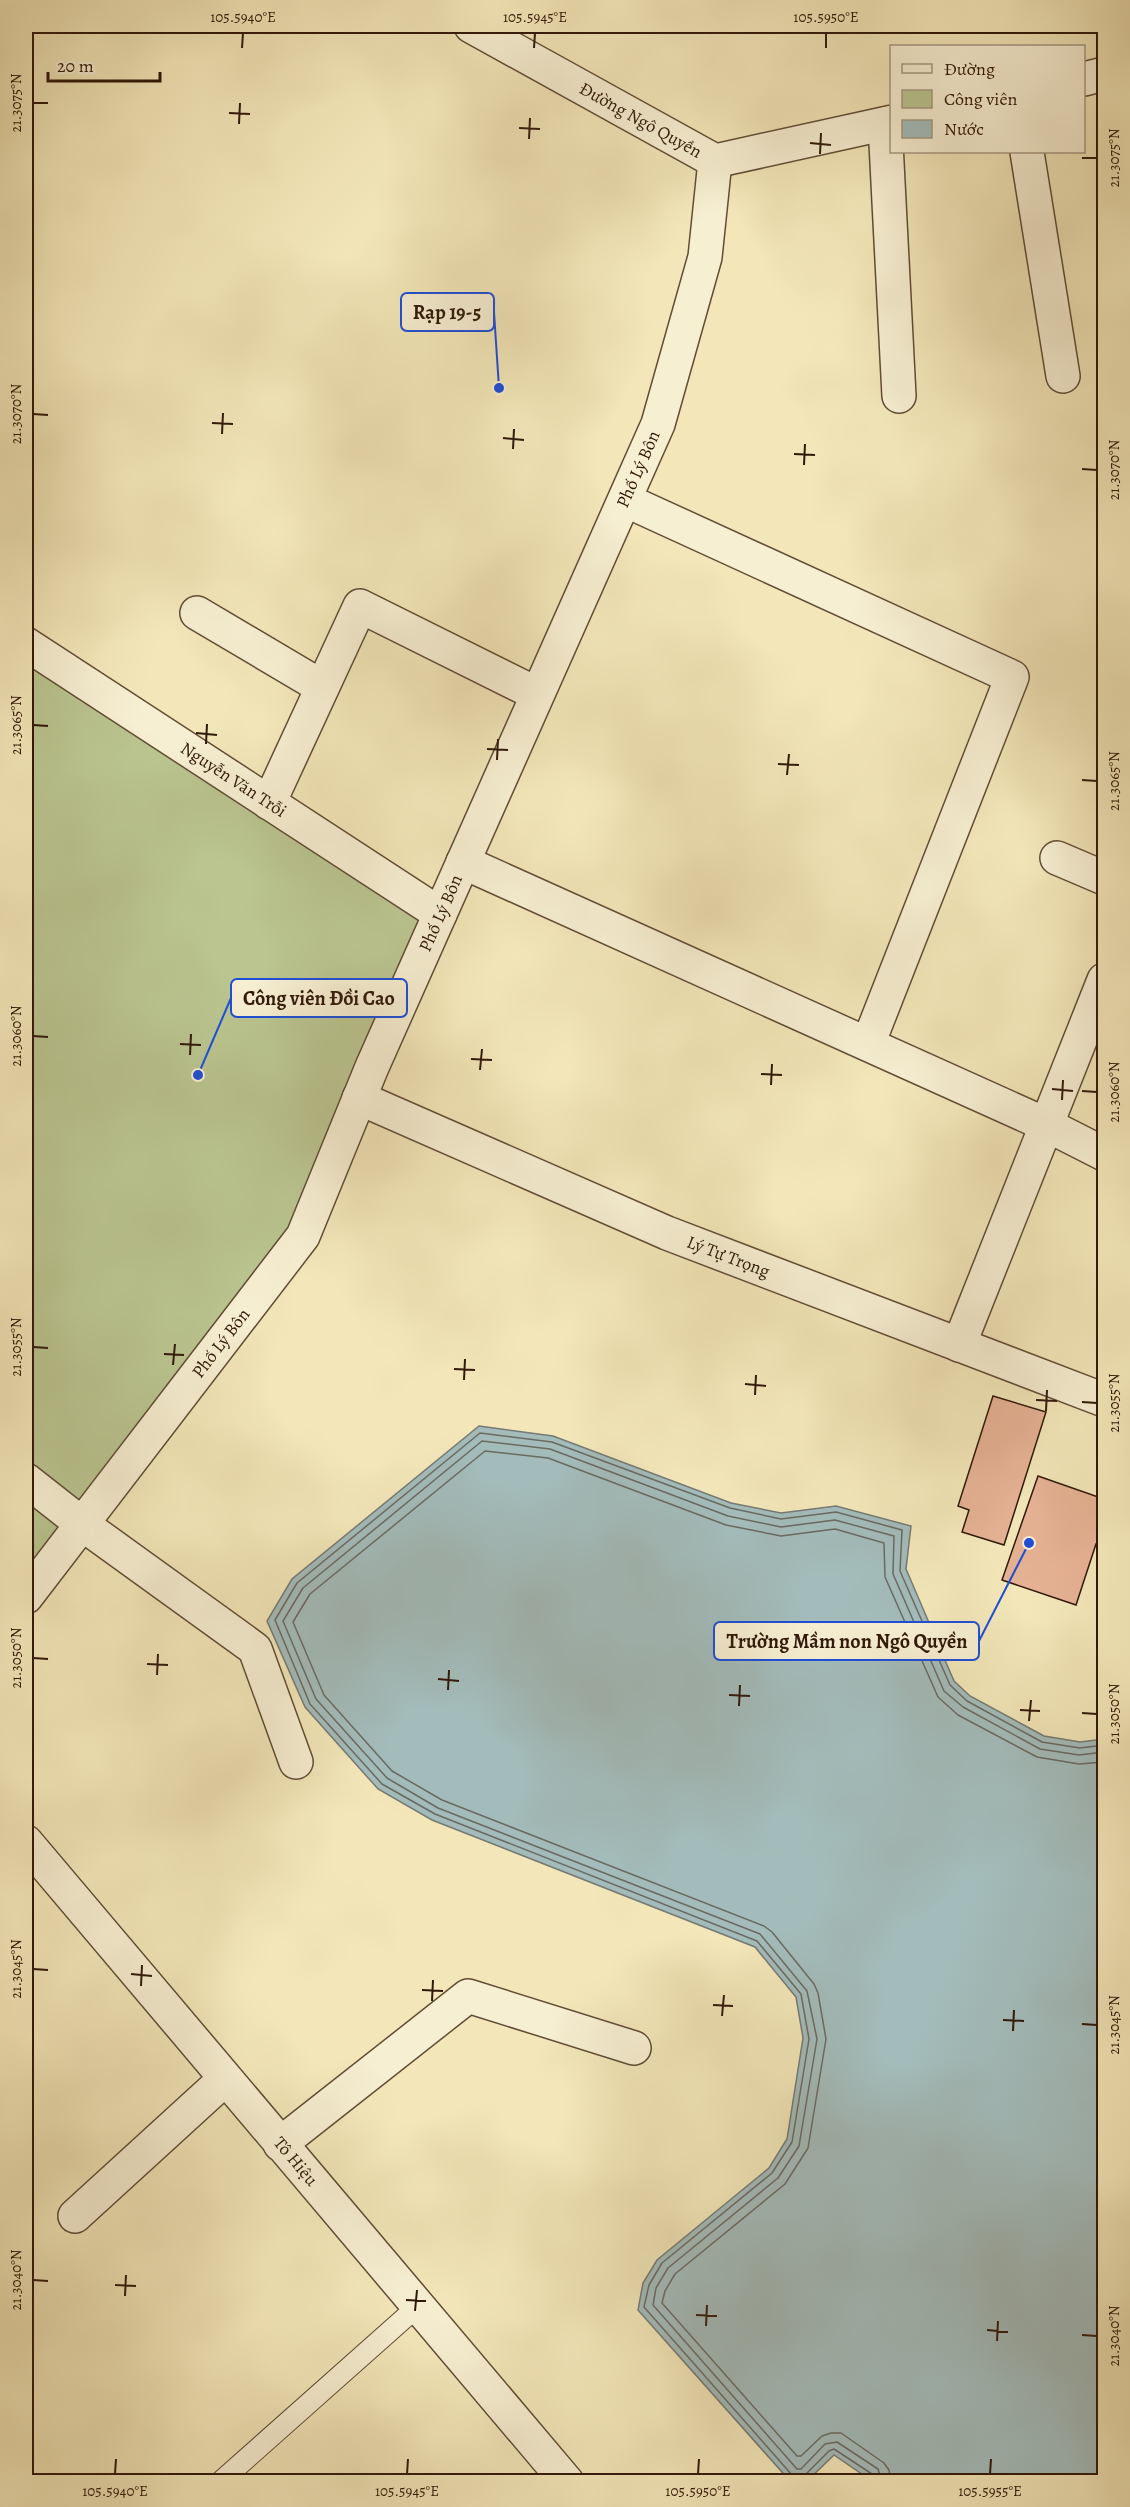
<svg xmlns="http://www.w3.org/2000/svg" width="1130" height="2507" font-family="Alegreya,serif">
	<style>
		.green { fill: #bac590; stroke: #756e4c; stroke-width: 1.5 }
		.water { fill: #a3bcbb; stroke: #757a74; stroke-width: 1.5 }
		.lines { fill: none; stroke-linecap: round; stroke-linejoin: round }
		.shore { stroke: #6a6a62; stroke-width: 1.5 }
		.building { fill: #e6b294; stroke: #301809; stroke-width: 1.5 }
		.service-casing { stroke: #614c35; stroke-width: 22 }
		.minor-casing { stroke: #614c35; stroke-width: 36 }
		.tertiary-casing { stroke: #614c35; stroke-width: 36 }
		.service { stroke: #f7efd2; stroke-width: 20 }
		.minor { stroke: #f7efd2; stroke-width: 33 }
		.tertiary { stroke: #f7efd2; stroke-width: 33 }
		.ticks { fill: none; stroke: #301809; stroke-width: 2 }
		.labels { text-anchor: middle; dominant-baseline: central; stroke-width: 4.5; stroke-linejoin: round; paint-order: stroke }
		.street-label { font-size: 18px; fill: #301809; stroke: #f7efd2 }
		.leader { fill: none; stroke: #1d4ed8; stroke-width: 2 }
		.callout-dot { fill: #1d4ed8; stroke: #f7efd2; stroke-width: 2 }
		.callout { fill: #f7efd2; stroke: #1d4ed8; stroke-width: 2 }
		.callout-label { font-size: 20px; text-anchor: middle; font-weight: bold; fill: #301809 }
		.neatline { fill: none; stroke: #301809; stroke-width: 2 }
		.ticks-label { font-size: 15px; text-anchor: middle; fill: #301809 }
	</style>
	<rect width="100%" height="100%" fill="#f3e7b9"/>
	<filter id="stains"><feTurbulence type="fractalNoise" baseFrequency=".00333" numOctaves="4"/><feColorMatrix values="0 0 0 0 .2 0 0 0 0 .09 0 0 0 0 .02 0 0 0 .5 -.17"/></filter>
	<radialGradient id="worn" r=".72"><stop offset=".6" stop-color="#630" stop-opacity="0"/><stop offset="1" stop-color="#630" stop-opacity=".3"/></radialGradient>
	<path class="green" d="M26,646L440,914L303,1236L26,1587Z"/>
	<path class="water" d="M479,1426L553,1436L731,1503L781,1513L836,1506L911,1526L906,1569L954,1681L970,1696L1044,1736L1080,1742L1104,1739V2481H872L834,2455L807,2481H790L638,2310L643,2283L657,2260L769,2168L787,2139L803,2038L796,1997L755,1947L432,1820L378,1789L305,1707L267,1621L292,1579Z"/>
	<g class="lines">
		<path class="shore" d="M794,2482L792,2475L644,2307L649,2285L662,2263L772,2173L792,2142L809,2039L801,1994L757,1941L435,1814L382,1784L310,1704L275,1620L297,1583L480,1433L552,1442L730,1508L781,1519L836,1512L902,1530L900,1571L950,1685L967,1701L1042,1742L1080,1748L1104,1745
			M803,2482L805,2475L829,2451L834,2449L872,2474L875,2482
			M882,2482L878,2469L837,2442L825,2444L801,2469H797L653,2305L656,2288L668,2268L778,2178L799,2146L817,2039L807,1991L760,1934L438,1808L387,1778L316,1699L283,1621L303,1588L482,1441L550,1449L728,1516L781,1527L835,1520L894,1536L893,1574L944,1691L963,1707L1040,1749L1079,1755L1104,1752
			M891,2482L889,2470L884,2463L841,2433H831L822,2436L801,2456H797L662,2303L665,2291L675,2274L785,2184L808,2148L826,2039L818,1993L814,1984L772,1932L764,1926L442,1800L392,1771L324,1695L293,1622L310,1594L485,1451L548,1458L726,1525L781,1536L835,1529L884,1543L885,1577L938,1697L958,1715L1037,1757L1079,1764L1104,1762"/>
	</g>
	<path class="building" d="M993,1396L1046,1412L1004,1545L962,1532L969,1510L958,1506Z
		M1038,1476L1104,1499V1547L1096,1544L1076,1605L1002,1580Z"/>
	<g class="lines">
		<g class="service-casing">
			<path id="service" d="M220,2482L417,2307"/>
		</g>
		<g class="minor-casing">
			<g id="minor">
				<path d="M885,124L899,396"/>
				<path d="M1027,152L1063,376"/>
				<path d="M625,500L1012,677L868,1044"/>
				<path d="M197,613L322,687"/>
				<path id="s1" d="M26,644L440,914"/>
				<path d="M269,803L360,606L537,694"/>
				<path d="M1057,858L1104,878"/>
				<path d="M463,862L1047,1125L1104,1154"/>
				<path id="s2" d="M359,1098L667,1233L1104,1400"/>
				<path d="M959,1345L1104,980"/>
				<path d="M26,1480L82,1524L255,1649L296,1762"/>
				<path id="s3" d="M26,1597L303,1236L372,1067L658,424L705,257L715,161"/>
				<path id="s4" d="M26,1842L567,2482"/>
				<path d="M280,2144L468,1996L634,2048"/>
				<path d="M75,2216L225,2079"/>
			</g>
		</g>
		<g class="tertiary-casing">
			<g id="tertiary">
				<path id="s5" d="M471,26L715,161L892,122"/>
				<path d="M1084,79L1104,74"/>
			</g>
		</g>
		<use href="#service" class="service"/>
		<use href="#minor" class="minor"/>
		<use href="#tertiary" class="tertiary"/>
	</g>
	<path class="ticks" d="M242,48L243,33M534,48L535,33M826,48V33M33,103H48M229,113L250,114M239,124L240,103M519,128L540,129M529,139L530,118M810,143L831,145M820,154L821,133M1082,158H1097M33,414L48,415M212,423L233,424M222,434L223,413M503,438L524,440M513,449L514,429M794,454L815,455M804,465L805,444M1082,469L1097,470M33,725L48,726M196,733L217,735M206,744L207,724M487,749L508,750M497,760L498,739M778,764L799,765M787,775L789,754M1082,780L1097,781M33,1036L48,1037M180,1044L201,1045M190,1055L191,1034M471,1059L492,1060M480,1070L482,1049M761,1074L782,1075M771,1085L772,1064M1052,1089L1073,1091M1082,1091L1097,1092M1062,1100L1063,1080M33,1347L48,1348M164,1354L184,1355M173,1365L175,1344M454,1369L475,1370M464,1380L465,1359M745,1384L766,1386M755,1395L756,1375M1036,1400L1057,1401M1082,1402L1097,1403M1046,1411L1047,1390M33,1658L48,1659M147,1664L168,1665M157,1675L158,1654M438,1679L459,1681M448,1690L449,1670M729,1695L750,1696M739,1706L740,1685M1020,1710L1040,1711M1082,1713L1097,1714M1029,1721L1031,1700M33,1969L48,1970M131,1974L152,1976M141,1986L142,1965M422,1990L443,1991M432,2001L433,1980M713,2005L733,2006M722,2016L724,1995M1003,2020L1024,2021M1082,2024L1097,2025M1013,2031L1014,2010M33,2280L48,2281M115,2285L136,2286M125,2296L126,2275M406,2300L426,2301M415,2311L417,2290M696,2315L717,2316M706,2326L707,2305M987,2330L1008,2332M1082,2335L1097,2336M997,2341L998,2321M115,2474L116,2459M407,2474L408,2459M698,2474L699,2459M990,2474L991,2459"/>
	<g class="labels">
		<g class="street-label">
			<text stroke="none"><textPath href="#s5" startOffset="194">Đường Ngô Quyền</textPath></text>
			<text stroke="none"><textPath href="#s3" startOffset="1292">Phố Lý Bôn</textPath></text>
			<text stroke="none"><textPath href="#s1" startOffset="248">Nguyễn Văn Trỗi</textPath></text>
			<text stroke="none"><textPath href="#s3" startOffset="806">Phố Lý Bôn</textPath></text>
			<text stroke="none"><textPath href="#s2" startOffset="402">Lý Tự Trọng</textPath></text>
			<text stroke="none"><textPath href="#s3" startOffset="320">Phố Lý Bôn</textPath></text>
			<text stroke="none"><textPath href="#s4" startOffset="418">Tô Hiệu</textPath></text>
		</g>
	</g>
	<path class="leader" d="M499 388L494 312M198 1075L231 998M1029 1543L979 1641"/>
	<g class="callout-dot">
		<circle cx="499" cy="388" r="6"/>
		<circle cx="198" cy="1075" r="6"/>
		<circle cx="1029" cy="1543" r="6"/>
	</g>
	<g class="callout">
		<rect x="401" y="293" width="93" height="38" rx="6"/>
		<rect x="231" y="979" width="176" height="38" rx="6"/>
		<rect x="714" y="1622" width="265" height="38" rx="6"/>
	</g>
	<g class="callout-label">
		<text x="447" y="319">Rạp 19-5</text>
		<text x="319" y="1005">Công viên Đồi Cao</text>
		<text x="847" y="1648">Trường Mầm non Ngô Quyền</text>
	</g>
	<rect width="1130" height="2507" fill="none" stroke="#f3e7b9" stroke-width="66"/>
	<rect x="890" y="45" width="195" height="108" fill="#f7efd2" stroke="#a79982" stroke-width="1.5"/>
	<rect x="902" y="64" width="30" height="9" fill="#f7efd2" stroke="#a79982" stroke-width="1.5"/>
	<text x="944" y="75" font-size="18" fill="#301809">Đường</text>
	<rect x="902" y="90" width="30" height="18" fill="#bac590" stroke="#a79982" stroke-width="1.5"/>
	<text x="944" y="105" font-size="18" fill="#301809">Công viên</text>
	<rect x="902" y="120" width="30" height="18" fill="#a3bcbb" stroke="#a79982" stroke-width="1.5"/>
	<text x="944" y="135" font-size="18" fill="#301809">Nước</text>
	<path d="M48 72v9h112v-9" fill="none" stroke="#301809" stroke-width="3"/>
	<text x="57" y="72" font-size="18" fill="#301809" stroke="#f7efd2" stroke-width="4.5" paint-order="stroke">20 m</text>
	<rect x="33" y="33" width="1064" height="2441" class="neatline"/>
	<g class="ticks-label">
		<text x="243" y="22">105.5940°E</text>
		<text x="535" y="22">105.5945°E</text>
		<text x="826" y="22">105.5950°E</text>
		<text transform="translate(16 103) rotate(-90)" y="5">21.3075°N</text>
		<text transform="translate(1114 158) rotate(-90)" y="5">21.3075°N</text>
		<text transform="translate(16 414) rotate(-90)" y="5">21.3070°N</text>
		<text transform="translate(1114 470) rotate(-90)" y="5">21.3070°N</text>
		<text transform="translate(16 725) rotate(-90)" y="5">21.3065°N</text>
		<text transform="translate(1114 781) rotate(-90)" y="5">21.3065°N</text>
		<text transform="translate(16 1036) rotate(-90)" y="5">21.3060°N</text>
		<text transform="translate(1114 1092) rotate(-90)" y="5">21.3060°N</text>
		<text transform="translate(16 1347) rotate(-90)" y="5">21.3055°N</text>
		<text transform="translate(1114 1403) rotate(-90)" y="5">21.3055°N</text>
		<text transform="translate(16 1658) rotate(-90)" y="5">21.3050°N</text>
		<text transform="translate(1114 1714) rotate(-90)" y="5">21.3050°N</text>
		<text transform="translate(16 1969) rotate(-90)" y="5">21.3045°N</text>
		<text transform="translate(1114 2025) rotate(-90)" y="5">21.3045°N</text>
		<text transform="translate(16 2280) rotate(-90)" y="5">21.3040°N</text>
		<text transform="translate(1114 2336) rotate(-90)" y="5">21.3040°N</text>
		<text x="115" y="2496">105.5940°E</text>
		<text x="407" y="2496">105.5945°E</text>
		<text x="698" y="2496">105.5950°E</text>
		<text x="990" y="2496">105.5955°E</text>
	</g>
	<rect width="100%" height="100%" filter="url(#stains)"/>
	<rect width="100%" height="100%" fill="url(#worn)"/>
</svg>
